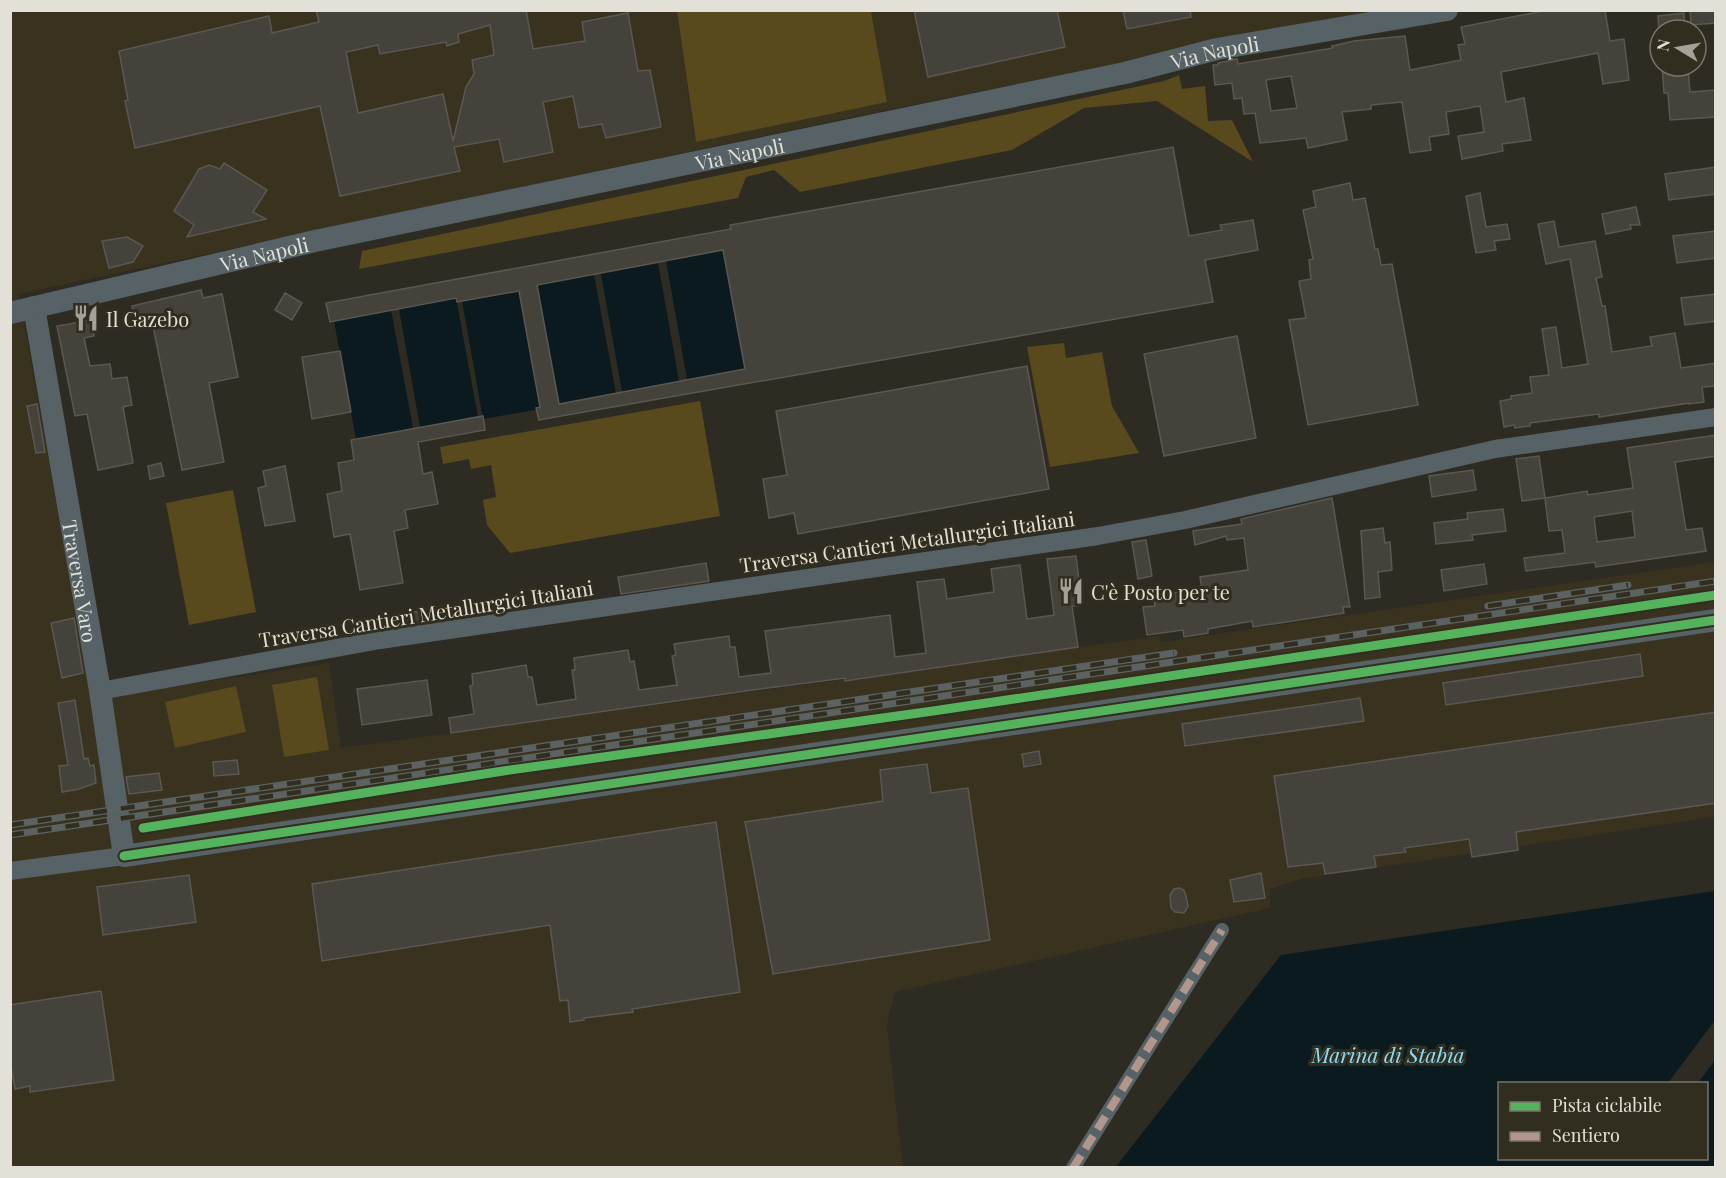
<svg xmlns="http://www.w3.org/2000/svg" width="1726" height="1178" font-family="'Playfair Display',serif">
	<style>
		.built { fill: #38321f }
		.green { fill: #584a1d }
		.water { fill: #0b1a1e; fill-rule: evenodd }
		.pier { fill: #2e2b23 }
		.building { fill: #44423b; stroke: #5b5852; stroke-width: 1.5; fill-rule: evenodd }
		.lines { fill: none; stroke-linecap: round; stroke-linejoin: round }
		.pedestrian { stroke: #566266; stroke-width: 14 }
		.minor { stroke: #566266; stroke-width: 18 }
		.tertiary { stroke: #566266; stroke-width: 22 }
		.rail-casing { stroke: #5c6261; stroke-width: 7 }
		.rail { stroke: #322e1f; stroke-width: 4.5; stroke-dasharray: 14; stroke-linecap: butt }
		.quiet { stroke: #b2968c; stroke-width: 8; stroke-dasharray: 15 8; stroke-linecap: butt }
		.cycleway-casing { stroke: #322e1f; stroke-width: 13 }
		.cycleway { stroke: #56b35d; stroke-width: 9 }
		.labels { text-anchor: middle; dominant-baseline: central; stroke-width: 6; stroke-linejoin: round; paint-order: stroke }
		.street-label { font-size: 20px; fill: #e2e0d7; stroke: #322e1f }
		.poi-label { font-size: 20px; fill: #e2e0d7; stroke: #322e1f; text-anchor: start }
		.water-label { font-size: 21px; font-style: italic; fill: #89dcfa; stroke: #322e1f }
	</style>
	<rect width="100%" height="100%" fill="#2e2b23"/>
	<path class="built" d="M10,11H677L695,141L887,102L871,11H1381L862,115L19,294L92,699L329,663L341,748L1160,636L1161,642L1715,562V817L1301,879L1270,889V908L895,992L887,1024L903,1167H11Z"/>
	<path class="green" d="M677,11H871L887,102L696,142Z
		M1179,75L1182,89L1205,86L1208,121L1232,120L1253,162L1157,101L1084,108L1012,150L800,192L774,170L746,177L738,198L359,269L362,251L1164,81Z
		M1064,343L1066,358L1102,352L1112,406L1139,453L1050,467L1027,347Z
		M700,401L720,516L510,553L487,525L483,500L496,497L491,465L471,469L469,459L443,464L440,447Z
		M233,490L256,612L189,625L166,503Z
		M317,677L329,750L284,757L272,685Z
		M236,686L246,732L175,748L165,702Z"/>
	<path class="water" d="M723,250L745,369L687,379L666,261Z
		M658,263L679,381L622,392L601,274Z
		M594,275L616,393L559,404L537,285Z
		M519,291L541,409L483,419L462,301Z
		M456,298L478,417L420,427L399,309Z
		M391,310L413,428L356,439L334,321Z
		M1715,891V1167L1115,1168L1281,955ZM1500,1084H1706V1158H1500Z"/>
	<path class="pier" d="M1715,1020V1060L1698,1083H1668Z"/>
	<path class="building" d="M316,10H526L533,49L585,41L582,22L628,13L638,71L650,70L661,127L606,138L602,124L579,128L573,96L543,102L553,152L504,162L499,139L454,147L460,171L340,196L320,106L135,148L125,101L128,100L119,51L269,16L272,33L319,22ZM490,25L494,55L472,60L474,74L466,87L453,141L443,94L358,113L346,52L378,45L380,54L446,42L447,46L459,42L458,34Z
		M914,10H1057L1065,47L928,77Z
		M1123,10H1190L1191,17L1127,29Z
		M1548,10H1605L1610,41L1624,39L1629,80L1603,84L1598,53L1501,72L1506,102L1524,98L1531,140L1502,144L1503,151L1462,159L1458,136L1484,132L1480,106L1446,112L1449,134L1429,137L1431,150L1410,153L1402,102L1371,105V109L1342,112L1347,140L1308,148L1306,138L1260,143L1255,113L1244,114L1242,98L1234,99L1232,83L1215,85L1213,65H1218V63L1237,59L1238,64L1333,48L1332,46L1354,41L1405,36L1410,70L1461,60L1458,45L1465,44L1461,27ZM1291,76L1297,108L1271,111L1266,80Z
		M1690,10H1716V23L1691,25Z
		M1684,13L1685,30H1659L1658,16Z
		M1662,66H1688L1690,92L1716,90V117L1670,120L1668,93H1664Z
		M1173,147L1189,236L1222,230L1220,225L1253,220L1258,250L1205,260L1213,302L539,420L536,408L540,407L519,291L457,302L456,298L330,322L326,303L731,229L730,225ZM723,250L745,369L559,404L537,285Z
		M224,163L267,190L253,212L266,219L187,237L194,225L174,211L199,169L209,165L220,169Z
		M1716,167V194L1669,200L1665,174Z
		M1350,183L1353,200L1365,198L1375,249H1378L1381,265L1392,264L1418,405L1308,425L1289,320L1306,318L1299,281L1311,279L1309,260L1313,259L1303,210L1316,207L1313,191Z
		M1480,193L1486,227L1507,224L1510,239L1494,241L1496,250L1476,253L1466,196Z
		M1636,207L1640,225H1630L1631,229L1606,234L1602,214Z
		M1554,221L1559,247L1595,241L1602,277L1596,278L1602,306H1605L1612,352L1652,346L1650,337L1675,333L1681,368L1716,363V386L1702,387L1704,402L1689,404V403L1599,417V414L1575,417L1530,423V426L1515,428L1514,425L1504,427L1500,401L1511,399V396L1532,393L1530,377L1549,375L1542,329L1556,327L1562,368L1588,364L1570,259L1546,264L1538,224Z
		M1716,231V258L1677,263L1673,236Z
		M127,237L143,246L133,262L109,268L102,241Z
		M201,290L203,298L222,294L238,377L209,383L224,462L182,470L151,316L135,319L132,306Z
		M285,293L302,303L292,320L275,310Z
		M1716,294V321L1685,325L1681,298Z
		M91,320L94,336L84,338L90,366L110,364L112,379L127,377L132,405L123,407L133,463L98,470L87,414L75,416L57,326Z
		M1237,336L1256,438L1164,456L1144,354Z
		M340,351L351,412L312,419L302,357Z
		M1027,366L1049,489L798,534L794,513L769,518L763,479L787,475L776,411Z
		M37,404L45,452L36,453L27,406Z
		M483,416L485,430L418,442L423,474L432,472L438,504L405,510L408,528L394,531L403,583L360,590L350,534L334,537L327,494L342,491L338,463L354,460L351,440Z
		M1716,435V456L1675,462L1686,530L1702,528L1706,551L1596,567L1595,562L1526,571L1524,558L1565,553L1562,530L1549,531L1545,498L1587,491L1588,495L1633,488L1627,448ZM1632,511L1635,537L1597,542L1594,517Z
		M1539,456L1545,498L1522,501L1516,459Z
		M161,463L164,476L150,479L148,466Z
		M285,466L295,521L265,526L258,488L266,486L263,471Z
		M1473,470L1476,490L1432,497L1429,476Z
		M1332,498L1350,607H1343L1344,613L1253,627L1252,621L1208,629V633L1184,637L1183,630L1147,635L1143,607L1155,606L1153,595L1202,590L1200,577L1248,570L1244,538L1227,540L1226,536L1195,545L1193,531L1242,524L1241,519Z
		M1503,509L1506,531L1472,535L1473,540L1436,544L1434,523L1468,519L1467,513Z
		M1383,528L1385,543L1390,542L1392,570L1378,572L1380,597L1365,599L1361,531Z
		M1146,540L1152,576L1138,579L1132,542Z
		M1076,556L1082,605L1072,606L1078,647L845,681V678L760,689L451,733L449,718L474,714L470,686L473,685L472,674L526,665L528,677H532L537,705L576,699L572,670H575L574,658L628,650L630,662L634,661L639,690L677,685L672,656L676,655L674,644L729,636L730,647H735L739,677L771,673L765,631L890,615L895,657L926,653L917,582L944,579L947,599L994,592L991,569L1020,565L1027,619L1054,615L1047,559Z
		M706,563L709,581L621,594L618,577Z
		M1484,564L1487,584L1444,591L1441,570Z
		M429,610L431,621L400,626L398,614Z
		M74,618L83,673L62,678L51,623Z
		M1640,654L1643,676L1446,705L1443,683Z
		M427,680L432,715L362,725L357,689Z
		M1360,698L1364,721L1185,746L1182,724Z
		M75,700L84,759L88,758L90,766L94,765L96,783L79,789L62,792L59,766L68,765L58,703Z
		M1716,712V803L1516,832L1518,850L1472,857L1469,839L1404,848L1406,852L1374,856L1376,867L1325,874L1323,863L1288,867L1274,776Z
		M1039,751L1041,764L1024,767L1022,754Z
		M237,760L239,774L214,776L213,762Z
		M927,764L931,793L968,788L990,940L773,974L745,822L883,801L880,770Z
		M159,773L162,790L129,794L126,777Z
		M716,822L740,992L632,1009L633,1012L584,1018V1020L570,1022L568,1000L560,1001L550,925L322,961L312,884Z
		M1261,873L1265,898L1234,902L1230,880Z
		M189,875L196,922L103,935L97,887Z
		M1179,888L1184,890L1186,896L1188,906L1184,913L1175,912L1171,908L1170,895L1174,889Z
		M101,991L114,1080L30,1092V1086L15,1089L10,1061V1005Z"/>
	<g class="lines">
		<path class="pedestrian" d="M1073,1168L1222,930"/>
		<path class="minor" d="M100,691L380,640L1098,536L1185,520L1495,449L1716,417
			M10,871L124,856"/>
		<g class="tertiary">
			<path id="s1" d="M34,307L100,691L124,856L1716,620"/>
			<path id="s2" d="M10,313L315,241L1125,73L1217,49L1447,10"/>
		</g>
		<g class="rail-casing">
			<path id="rail" d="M1488,606L1628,585
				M10,825L1174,653
				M10,835L1716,581"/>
		</g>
		<use href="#rail" class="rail"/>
		<path class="quiet" d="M1073,1168L1222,930"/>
		<g class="cycleway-casing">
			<path id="cycleway" d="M143,828L503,771L933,711L1716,595
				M124,856L1716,620"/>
		</g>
		<use href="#cycleway" class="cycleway"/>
	</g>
	<defs>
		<g id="restaurant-bare" transform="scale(2.07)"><path d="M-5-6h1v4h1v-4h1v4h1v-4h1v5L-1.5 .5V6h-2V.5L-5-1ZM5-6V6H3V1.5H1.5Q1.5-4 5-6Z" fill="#a3a198" stroke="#322e1f" stroke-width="2.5" paint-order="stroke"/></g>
	</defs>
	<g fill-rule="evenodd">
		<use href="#restaurant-bare" x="86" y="318"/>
		<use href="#restaurant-bare" x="1071" y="591"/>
	</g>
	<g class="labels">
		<g class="street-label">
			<text stroke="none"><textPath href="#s2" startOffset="1233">Via Napoli</textPath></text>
			<text stroke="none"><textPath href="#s2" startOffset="747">Via Napoli</textPath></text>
			<text stroke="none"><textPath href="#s2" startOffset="261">Via Napoli</textPath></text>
			<text transform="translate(907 541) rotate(-8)">Traversa Cantieri Metallurgici Italiani</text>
			<text stroke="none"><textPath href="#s1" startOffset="278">Traversa Varo</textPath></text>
			<text transform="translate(426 613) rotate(-9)">Traversa Cantieri Metallurgici Italiani</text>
		</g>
		<g class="poi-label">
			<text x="106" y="318">Il Gazebo</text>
			<text x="1091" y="591">C'è Posto per te</text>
		</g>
		<g class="water-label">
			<text x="1388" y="1054">Marina di Stabia</text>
		</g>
	</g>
	<rect width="1726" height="1178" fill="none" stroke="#e2e0d7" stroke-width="24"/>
	<rect x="1498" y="1082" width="210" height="78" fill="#322e1f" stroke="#787569" stroke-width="1.5"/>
	<rect x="1510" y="1102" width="30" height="9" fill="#56b35d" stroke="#787569" stroke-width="1.5"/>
	<text x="1552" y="1112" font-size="18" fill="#e2e0d7">Pista ciclabile</text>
	<rect x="1510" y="1132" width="30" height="9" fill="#b2968c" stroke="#787569" stroke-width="1.5"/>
	<text x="1552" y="1142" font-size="18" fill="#e2e0d7">Sentiero</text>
	<g transform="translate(1678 48) rotate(281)"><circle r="28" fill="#322e1f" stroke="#787569" stroke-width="1.5"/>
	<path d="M0-4.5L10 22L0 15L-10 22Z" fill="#a3a198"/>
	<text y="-9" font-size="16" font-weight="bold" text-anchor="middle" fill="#e2e0d7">N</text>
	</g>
</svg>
